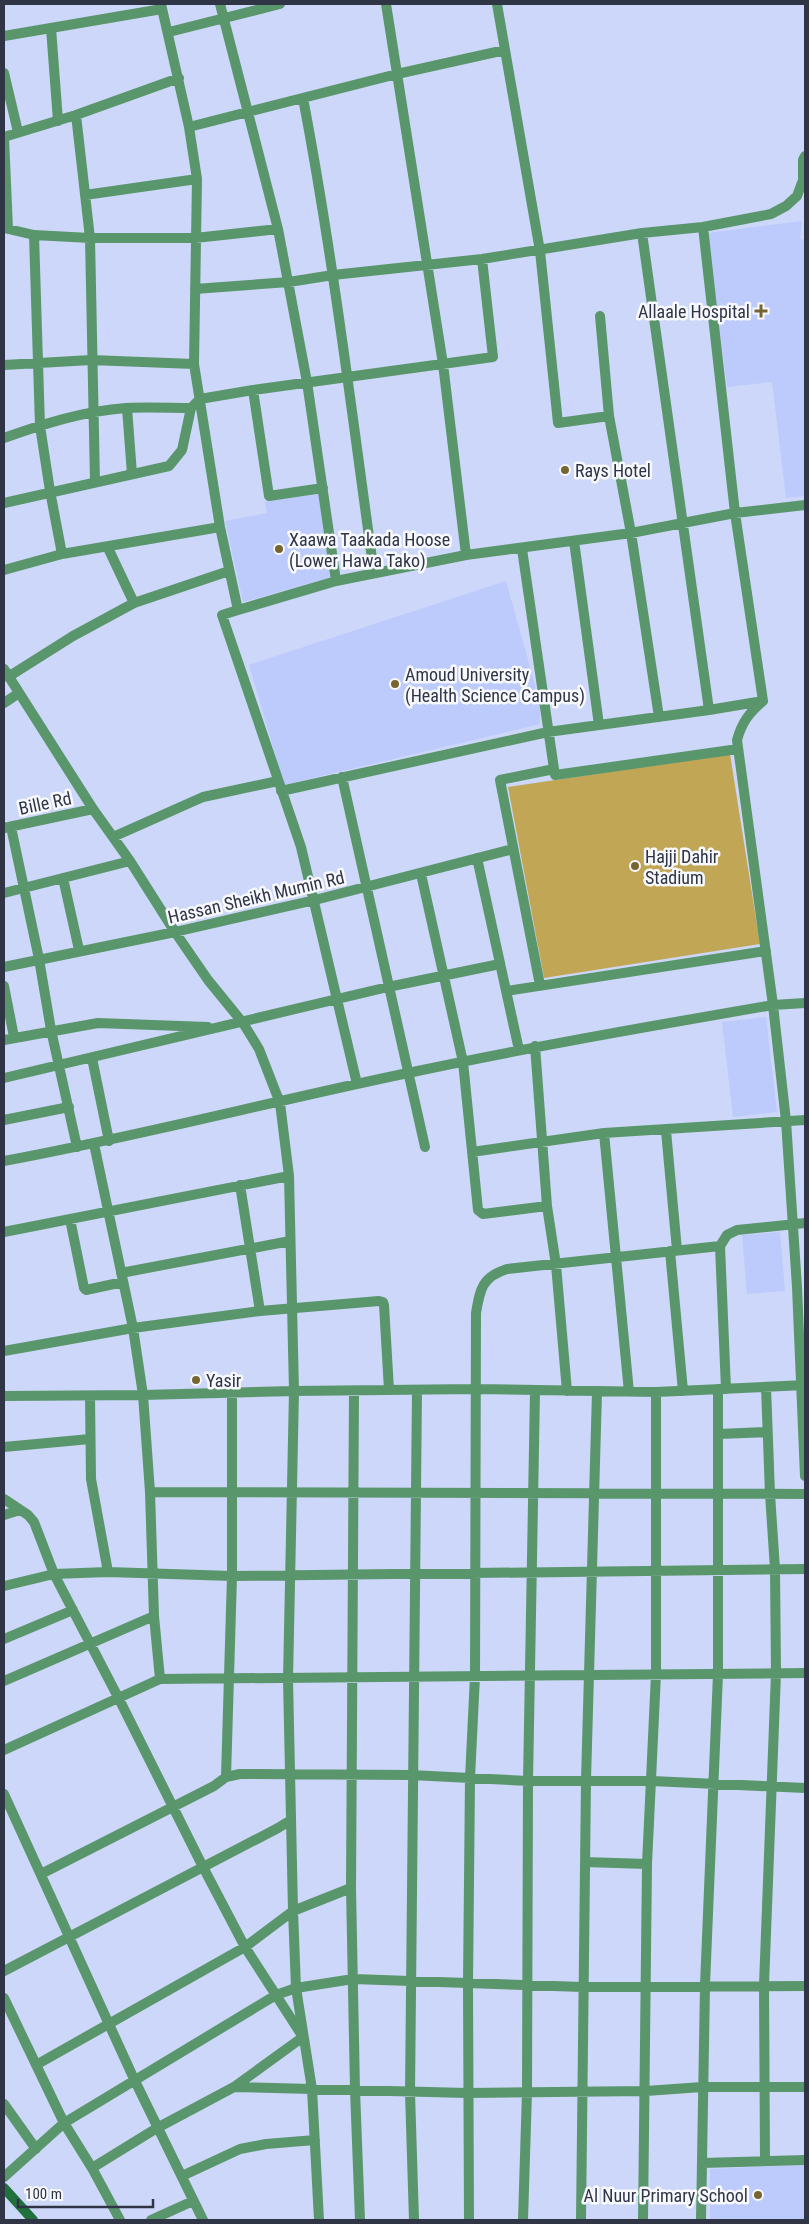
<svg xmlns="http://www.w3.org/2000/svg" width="809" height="2224" font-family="'Roboto Condensed',sans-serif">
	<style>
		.built { fill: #bdcbfc }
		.green { fill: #c1a755 }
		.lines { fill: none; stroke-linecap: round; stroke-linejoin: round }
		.street { stroke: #5a966b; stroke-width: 10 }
		.secondary { stroke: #21713f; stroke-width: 10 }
		.poi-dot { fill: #756532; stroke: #f8f9fd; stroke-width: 2 }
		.labels { text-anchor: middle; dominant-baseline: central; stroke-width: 5; stroke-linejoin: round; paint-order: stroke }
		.poi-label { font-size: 18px; fill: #303546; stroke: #f8f9fd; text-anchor: start }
		.street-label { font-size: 18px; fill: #303546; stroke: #f8f9fd }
	</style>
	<rect width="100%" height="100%" fill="#cdd7f9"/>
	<path class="built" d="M802,221L800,239L805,240V496L786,498L772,382L727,387L708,233Z
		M319,494L331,577L243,602L225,521L267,513L265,501Z
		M506,581L540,703V724L284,785L249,665Z
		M766,1017L777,1112L733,1117L722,1022Z
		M780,1232L785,1291L747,1294L742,1235Z
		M805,2165V2220H710V2169Z"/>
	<path class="green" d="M730,754L760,944L544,978L508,787Z"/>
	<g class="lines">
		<path class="street" d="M161,4L189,127L197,179L194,364L220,527L238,610L336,581L466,555L631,533L735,513L805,505
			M220,4L278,229L307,382L336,581
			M386,4L443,364L466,555
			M497,4L540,251L558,423L609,416
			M51,28L58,121
			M169,32L280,4
			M4,36L162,9
			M4,73L18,132
			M303,98C333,256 352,415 374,573
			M76,115L90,238L95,482
			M189,127L397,74L505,50
			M4,137L76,115L179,78
			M4,137L8,229
			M85,195L197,179
			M703,227L735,513L763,701
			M4,228L34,235L90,238H195L278,229
			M642,233L709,710
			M34,235L40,426L50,491L62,554
			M195,289L289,282L333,275L482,259L642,233L703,227L771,214L786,206L797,196L803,180V160L805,156
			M600,316L609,416L631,533L659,717
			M4,365L91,360L194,364
			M253,390L269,496L323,488
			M127,408L132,474
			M4,438C43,424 84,411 126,408C148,407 170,408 191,408L200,399L253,390L493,357L482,259
			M4,503L169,466L182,450L191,408
			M574,541L599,725
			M108,548L134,603
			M522,549L554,769L500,780L540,985
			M4,570L62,554L220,527
			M238,610L222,615L301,847L357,1084
			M4,669L93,809L130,861L175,932L208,980L243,1023L259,1049L280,1103L289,1176L294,1391L288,1679L293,1911L296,1988L312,2089L319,2220
			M8,677L73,636L134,603L229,571
			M4,703L19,693
			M554,769L555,775L738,749
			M342,777L425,1147
			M281,791L548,732L709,710L763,701C749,713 742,722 737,740L773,1005L786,1121L797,1287L805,1476
			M11,827L39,959L51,1030L77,1147
			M4,828L93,809
			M113,837L203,797L278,781
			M477,858L519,1050
			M421,874L463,1062L478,1210L483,1214L547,1206
			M63,878L79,950
			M4,893L130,861
			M4,967L175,932L315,900L513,849
			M4,986L14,1037
			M506,991L766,951
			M4,1040L98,1023L208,1027
			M535,1046L547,1206L556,1265L567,1391
			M92,1058L109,1141
			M4,1078L388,987L500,964
			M4,1120L69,1107
			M666,1131L677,1250
			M604,1133L629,1392
			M94,1144L133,1328L143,1395L150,1492L154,1616L160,1679
			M472,1152L604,1133L805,1120
			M4,1161C140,1136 273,1101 408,1073C530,1047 651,1026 773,1005L805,1003
			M240,1185L260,1311
			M70,1219L84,1288L86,1290L123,1282
			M4,1232L289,1176
			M720,1246L726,1389
			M670,1251L683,1391
			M121,1273L290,1241
			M4,1351L133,1328L260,1311L379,1301L383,1302L384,1305L389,1390
			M354,1391L351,1888L355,2090L360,2220
			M4,1396L143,1395L294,1391L476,1389L656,1392L805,1385
			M90,1396L91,1479L108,1572
			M719,1434L767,1432
			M4,1447L90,1439
			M150,1492L805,1494
			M4,1499L28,1515L34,1522L54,1574L119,1699L203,1867L245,1947L301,2034
			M4,1515L20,1510
			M4,1586L54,1574L108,1572L232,1576L805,1569
			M4,1639L73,1610
			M4,1681L154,1616
			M4,1750L160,1679L805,1673
			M226,1777L232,1576V1393
			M4,1794L134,2079L203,2220
			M585,1862L647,1864
			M41,1874L214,1786L226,1777L240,1774L411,1775L528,1781H652L805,1788
			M4,1971L278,1828L291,1820
			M4,1998L64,2123L92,2168L120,2220
			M36,2065L245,1947L293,1911L351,1888
			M234,2087L467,2093L646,2091L702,2087H805
			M4,2104L36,2149
			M765,2161L764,1985L776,1673L775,1569L770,1494L766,1387
			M702,2163L805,2160
			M92,2168L157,2128L234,2087L303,2037
			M182,2176L240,2149L266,2144L315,2140
			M4,2177L64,2123L276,1995L296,1988L353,1979L583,1987L805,1986
			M151,2220L193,2201
			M414,2220L410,2093L417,1390
			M469,2220L468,1984L470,1778L475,1676L476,1313C480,1289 482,1277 507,1269L720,1246L727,1235L737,1230L805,1223
			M523,2220L527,2092L528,1781L535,1391
			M581,2220L586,1780L597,1392
			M643,2220L647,1864L656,1674V1392
			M701,2220L705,1985L718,1674V1389"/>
		<path class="secondary" d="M4,2188L33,2220"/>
	</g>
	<g class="poi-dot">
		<path d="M758.5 303.5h5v5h5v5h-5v5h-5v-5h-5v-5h5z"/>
		<circle cx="565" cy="470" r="5"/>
		<circle cx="279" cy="549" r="5"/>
		<circle cx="395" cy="684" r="5"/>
		<circle cx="635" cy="866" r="5"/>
		<circle cx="196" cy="1380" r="5"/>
		<circle cx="758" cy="2195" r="5"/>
	</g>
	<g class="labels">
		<g class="poi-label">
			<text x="750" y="311" text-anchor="end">Allaale Hospital</text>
			<text x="575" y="470">Rays Hotel</text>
			<text x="289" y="539">Xaawa Taakada Hoose<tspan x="289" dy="21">(Lower Hawa Tako)</tspan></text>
			<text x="405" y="674">Amoud University<tspan x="405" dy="21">(Health Science Campus)</tspan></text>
			<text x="645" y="856">Hajji Dahir<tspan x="645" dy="21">Stadium</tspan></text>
			<text x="206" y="1380">Yasir</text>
			<text x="748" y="2195" text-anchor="end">Al Nuur Primary School</text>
		</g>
		<g class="street-label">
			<text transform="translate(45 803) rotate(-12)">Bille Rd</text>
			<text transform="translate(256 897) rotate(-13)">Hassan Sheikh Mumin Rd</text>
		</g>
	</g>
	<rect width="809" height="2224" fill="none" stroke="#303546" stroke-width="10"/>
	<path d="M18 2199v8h135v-8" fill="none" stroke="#303546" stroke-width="2.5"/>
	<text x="25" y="2199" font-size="15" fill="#303546" stroke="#f8f9fd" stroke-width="4" paint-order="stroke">100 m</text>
</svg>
